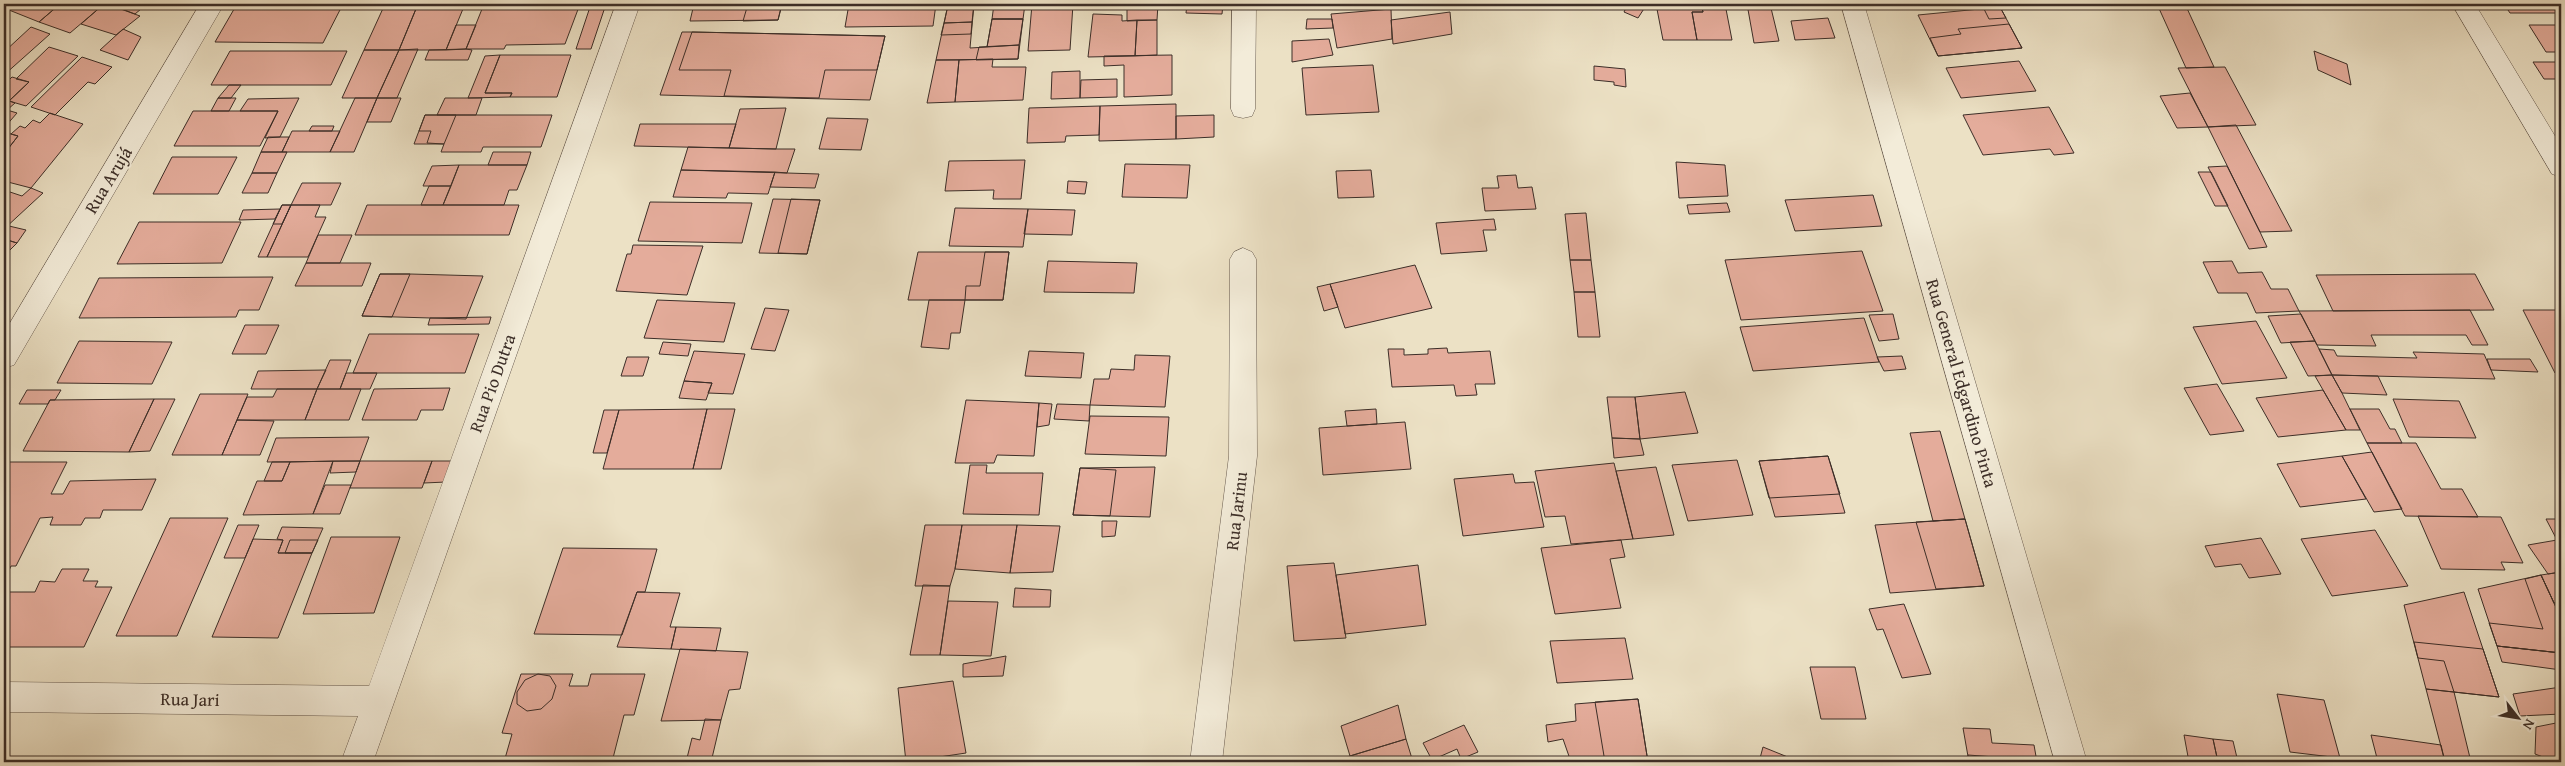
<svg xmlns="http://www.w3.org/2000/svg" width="2565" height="766" font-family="'Gentium Book Plus',serif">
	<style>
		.building { fill: #e4ac9b; stroke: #3c2e28 }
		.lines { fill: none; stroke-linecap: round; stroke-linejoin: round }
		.minor-casing { stroke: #685b4f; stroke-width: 1 }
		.minor { fill: #f3ecd9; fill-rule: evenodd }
		.labels { text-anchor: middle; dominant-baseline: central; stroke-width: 4; stroke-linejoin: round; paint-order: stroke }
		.street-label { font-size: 18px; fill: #3c2e28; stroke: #f3ecd9 }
	</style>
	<rect width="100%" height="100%" fill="#ece1c5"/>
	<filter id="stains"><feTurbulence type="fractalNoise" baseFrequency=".004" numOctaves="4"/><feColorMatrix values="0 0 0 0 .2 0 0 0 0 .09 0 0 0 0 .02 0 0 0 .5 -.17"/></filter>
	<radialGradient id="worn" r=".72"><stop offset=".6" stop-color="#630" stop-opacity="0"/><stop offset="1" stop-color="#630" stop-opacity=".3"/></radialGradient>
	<path class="building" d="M16,4H60L39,22L9,10Z
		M60,4H79L97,10L70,33L39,22Z
		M104,4H107L140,16L116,35L81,24Z
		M117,4H147L135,14L114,6Z
		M237,4H343L323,43L215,42Z
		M385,4H418L399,50H364Z
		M418,4H465L446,50H399Z
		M484,4H580L565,44L506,45L504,49H466Z
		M591,4H606L591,49H576Z
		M694,4H782L778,20L690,21Z
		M748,4H782L778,20L743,21Z
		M849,4H936L933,26L845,27Z
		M974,4L972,22L944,23L948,5Z
		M974,4L970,48L987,47L992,19H1023L1018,59L936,60L948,5Z
		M994,4H1025L1023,19H992Z
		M1032,4H1073L1070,50L1028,51Z
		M1095,4H1116L1115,8H1094Z
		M1127,4H1158L1157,20L1127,21Z
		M1187,4H1223L1222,14L1186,13Z
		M1343,4H1376L1344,7Z
		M1628,4H1647L1638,18L1624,12Z
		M1656,4H1701L1703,12H1692L1697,40H1663Z
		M1701,4H1725L1732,40H1697L1692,12H1703Z
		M1747,4H1770L1779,41L1754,43Z
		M2157,4H2185L2214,67L2186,68Z
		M2504,4H2561V13H2510Z
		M2000,7L2006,18L1989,19L1984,9Z
		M2000,7L2022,48L1938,56L1918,15Z
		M1391,9L1392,39L1337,48L1331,14Z
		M1450,12L1452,34L1393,44L1391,20Z
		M1093,14L1122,15V21L1137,20L1135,56L1088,57Z
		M1828,18L1835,38L1795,40L1791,21Z
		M992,19H1023L1019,45L987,47Z
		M1307,19H1332L1333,28L1306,29Z
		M1137,20H1157V55L1135,56Z
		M972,22L971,34L941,35L944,23Z
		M2009,24L2022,48L1938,56L1930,38L1961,34L1958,29Z
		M456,25H476L466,49L446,50Z
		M2529,25H2561V52H2546Z
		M31,27L50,34L4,75V52Z
		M123,29L141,37L128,60L100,50Z
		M682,32H692L885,36L870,100L660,95Z
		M692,32L885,36L877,70H825L819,98L724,96L731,70H679Z
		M1329,39L1333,55L1292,62V41Z
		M1019,45L1018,59L976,60L979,47Z
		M49,47L78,56L26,106L9,101L29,82L16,79Z
		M418,49L397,98H377L399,50Z
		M466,49L472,50L468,60H425L429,50Z
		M364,50H399L377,98H342Z
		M230,51H347L331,85H211Z
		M2314,51L2347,64L2351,85L2318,70Z
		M500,55L485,93H512L510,97L468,98L485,56Z
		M500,55H571L557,97H510L512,93H485Z
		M1172,55V95L1124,97V65L1104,66V56Z
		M82,57L112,67L95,84L88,82L55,115L31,107Z
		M993,59L992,67H1026L1023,100L955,102L959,60Z
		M936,60H959L955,102L927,103Z
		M2019,61L2036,91L1961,98L1946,68Z
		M2533,62H2561V79H2544Z
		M1373,65L1379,112L1306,115L1302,68Z
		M1594,66L1625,69L1626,87L1614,85V82L1594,80Z
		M2225,67L2256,125L2208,127L2178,68Z
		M1080,71V98L1051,99L1052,72Z
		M12,77L29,82L9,101L4,99V85Z
		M1117,79V97L1080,98L1081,80Z
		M229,85H241L231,98H218Z
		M2190,93L2208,127L2177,128L2160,96Z
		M218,98H236L229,111H211Z
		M299,98L280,137L265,138L278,111H240L248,99Z
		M355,98H377L354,152H330Z
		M377,98H401L391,122H367Z
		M445,98H482L476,115H437Z
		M4,99L15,103L7,110L17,113L4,128Z
		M1176,104V139L1099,141L1100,106Z
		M1100,106L1099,135L1066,136L1065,142L1027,143L1029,108Z
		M2049,107L2074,153L2054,155L2050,149L1983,155L1963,115Z
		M786,108L776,149L729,148L740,109Z
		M193,111H278L260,146H174Z
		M50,113L83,124L31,188L4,181V154L18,136L11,134L20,126L25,128L33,120L40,123Z
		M425,115H456L444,144L427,143L431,131H419Z
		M425,115H552L541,147H483L481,152H441L444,144H414Z
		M1214,115V137L1176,139V116Z
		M827,118L868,119L861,150L819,149Z
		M640,124H736L729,148L634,146Z
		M2236,125L2292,231L2260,232L2208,127Z
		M312,126H334L332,131H309Z
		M292,131H340L330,152H282Z
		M4,132L18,136L4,154Z
		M268,137H289L282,152H261Z
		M688,147L776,149H795L787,173L681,170Z
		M261,152H287L277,173H252Z
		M493,152H531L527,165H488Z
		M172,157H237L218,194H153Z
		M1025,160L1021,199H993L994,190L945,191L949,161Z
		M1676,162L1725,165L1728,196L1679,198Z
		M1125,164L1190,165L1187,198L1122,197Z
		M459,165L451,186H423L432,166Z
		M459,165H527L517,190H509L504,205H443Z
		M2227,166L2260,232L2267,247L2249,249L2208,167Z
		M681,170L775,172L768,194L728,193L726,198L673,197Z
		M1371,170L1374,197L1338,198L1336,171Z
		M775,172L787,173L819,174L815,188L770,187Z
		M2198,172H2211L2228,206H2215Z
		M252,173H277L268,193H242Z
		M1516,175L1518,188L1532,187L1536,209L1485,211L1482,188H1499L1497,176Z
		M1068,181L1087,182L1085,194L1067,193Z
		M302,183H341L331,205H291Z
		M429,186H451L443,205H421Z
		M31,188L43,193L4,229V190L22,196Z
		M1873,195L1882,226L1795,231L1785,200Z
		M773,199L820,200L807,254L759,253Z
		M791,199L820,200L807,254L778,253Z
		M650,202L752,203L742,243L638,241Z
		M1727,203L1730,212L1689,214L1687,205Z
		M282,205H291L282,224H273Z
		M282,205H291L267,257H258Z
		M291,205H320L315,217H326L308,257H267Z
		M367,205H519L509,235H355Z
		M955,208L1028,209L1023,247L949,246Z
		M280,209L275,219L239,220L243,210Z
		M1028,209L1075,210L1072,235L1024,234Z
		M1586,213L1591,260H1570L1565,214Z
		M1494,219L1496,230H1483L1487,251L1441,254L1436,223Z
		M139,222H241L222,263L117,264Z
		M9,226L26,230L17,243L4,239V229Z
		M318,235H352L340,263H306Z
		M4,239L17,243L4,256Z
		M633,245L703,246L687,295L616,291L627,254H631Z
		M1862,251L1883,311L1741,320L1725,260Z
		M918,252H1009L1003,300H908Z
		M985,252H1009L1003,300H965L966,286H980Z
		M1570,260H1591L1595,292H1574Z
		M1048,261L1137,263L1134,293L1044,292Z
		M2232,261L2238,273L2262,272L2271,289H2288L2299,311L2256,313L2247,293H2218L2203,262Z
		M306,263H371L362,286H295Z
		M1415,265L1432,308L1345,328L1330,284Z
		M380,274H410L392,317L362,316Z
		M380,274H410L483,276L466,319L362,316Z
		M2475,274L2494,310L2333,311L2316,275Z
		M273,277L259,310H239L236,317L79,318L99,278Z
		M1330,284L1338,307L1324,311L1317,287Z
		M1574,292H1595L1600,337H1578Z
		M657,300L735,303L724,342L644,338Z
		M929,300H965L960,333H951L949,349L921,347Z
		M765,308L789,310L775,351L751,349Z
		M2470,310L2488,345H2472L2466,335H2371L2376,346L2317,345L2299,311Z
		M2523,310H2561V373H2555Z
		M1893,314L1899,339L1879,341L1869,315Z
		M2301,314L2315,341L2281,343L2268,316Z
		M491,317L489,324L428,325L430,318Z
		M1864,318L1879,362L1753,371L1740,327Z
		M2256,321L2287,378L2222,384L2193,327Z
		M245,325H279L266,354H232Z
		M369,334H479L465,373H353Z
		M79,341L172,342L152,384L57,383Z
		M2315,341L2332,375L2308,376L2290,342Z
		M663,342L691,344L688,356L659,354Z
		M1447,348L1448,353L1490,351L1495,384H1475L1477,395L1456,396L1454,385L1392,387L1388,349H1404V355L1428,354V349Z
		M2319,349L2334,350L2337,356L2417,358L2413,352L2484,354L2495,379L2332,375Z
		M694,351L745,354L733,394L708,393L712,383L684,381Z
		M1029,351L1084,353L1081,378L1025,376Z
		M1135,355L1170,356L1165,407L1090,405L1094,379H1109L1111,369L1134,370Z
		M1902,356L1906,369L1884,371L1877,357Z
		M627,357H649L643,376H621Z
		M2487,359H2530L2538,372L2491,370Z
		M330,360H351L340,389H317Z
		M326,370L317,389H251L258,371Z
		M346,373H377L370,389H340Z
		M2332,375L2378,376L2387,395L2342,393Z
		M2332,375L2342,393L2360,430H2346L2315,376Z
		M684,381L712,383L706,400L679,398Z
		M2217,384L2244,431L2210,435L2184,388Z
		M450,388L443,410H421L417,420H362L374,389Z
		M277,389H317L305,420H237L247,397H273Z
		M317,389H361L349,420H305Z
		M27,390H61L55,400H50L48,404H19Z
		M2323,390L2346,430L2278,437L2256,398Z
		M1685,392L1698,433L1640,439L1635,397Z
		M200,394H248L222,455H172Z
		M1607,397H1635L1640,439L1612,438Z
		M154,399H175L150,451L129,452Z
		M154,399L129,452L23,451L50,400Z
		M2393,399L2459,401L2476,438L2409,437Z
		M966,400L1039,403L1034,456L997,455L994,463H955Z
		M1039,403L1052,404L1049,425L1037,427Z
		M1057,404L1090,405L1089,421L1054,419Z
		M707,409H735L721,469H693Z
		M707,409L693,469H603L619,410Z
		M1376,409L1377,424L1347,426L1345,411Z
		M2350,409H2379L2390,429H2395L2402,443H2367Z
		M604,410H619L607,453H593Z
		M1090,416L1169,417L1166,456L1085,454Z
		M237,420L274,421L260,455H222Z
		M1405,422L1411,469L1323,475L1319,428Z
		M1940,431L1965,519L1933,521L1910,433Z
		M369,437L360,461L267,462L276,438Z
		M1612,438L1640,439L1644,455L1614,458Z
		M2367,443H2416L2441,489H2462L2478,517L2405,516Z
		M2372,452L2402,509L2374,512L2342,456Z
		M1828,456L1840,494L1769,498L1759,461Z
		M1828,456L1845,513L1775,517L1759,461Z
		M2342,456L2366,499L2300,507L2277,464Z
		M1737,460L1753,515L1688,521L1672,465Z
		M333,461H360L356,472L330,473Z
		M333,461L313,514L243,515L257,481H282L290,462Z
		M360,461H432L422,488H350Z
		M432,461H453L446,482L424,483Z
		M4,462H67L51,494H63L70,481L156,479L142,510H103L100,518H85L81,525H50L53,517L40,518L16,566H11L4,581Z
		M272,462H290L282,481H264Z
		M1614,463L1633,539L1571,544L1565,516L1545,517L1535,471Z
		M970,465H987L986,473H1043L1039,515L963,514Z
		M1155,467L1150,517L1073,515L1080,468Z
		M1656,467L1674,535L1633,539L1616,471Z
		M1080,468L1116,470L1110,516L1073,515Z
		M1513,474L1515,483L1534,482L1544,527L1463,536L1454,479Z
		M325,485H351L340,514H313Z
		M2418,516L2501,517L2523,563L2501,562L2505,570L2441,569Z
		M170,518H228L177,636H116Z
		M1965,519L1984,586L1890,593L1875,525Z
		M1965,519L1984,586L1936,589L1916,522Z
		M2546,519H2561V572L2548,574L2528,545L2557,540Z
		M1102,521H1117L1115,536L1102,537Z
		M238,525H259L245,558H224Z
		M925,525H962L955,569L950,586H915Z
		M962,525H1017L1010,573L955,569Z
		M1017,525L1060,526L1053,572L1010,573Z
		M282,527L323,528L312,553H278L283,540L277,539Z
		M2375,530L2408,586L2332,596L2301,539Z
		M331,537H400L374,613L303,614Z
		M2261,538L2281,574L2249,578L2241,564L2215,567L2205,546Z
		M253,539L283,540L278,553H312L278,638L212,637Z
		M290,540H318L312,553H285Z
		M1621,540L1625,557L1610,559L1621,608L1555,614L1541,548Z
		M563,548L657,549L645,592H637L622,635L534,634Z
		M1334,563L1346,638L1294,641L1287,566Z
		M1418,565L1426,625L1345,634L1336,575Z
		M62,569H89L83,581H98L95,587H112L84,647H4V592H35L40,581L55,582Z
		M2561,572V601L2554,603L2541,575Z
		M2541,575L2561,618V653L2497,646L2489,623L2543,629L2525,579Z
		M2541,575L2561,618V653L2497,646L2478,589Z
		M923,585L950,586L940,655H910Z
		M1015,588L1051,590L1050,607H1013Z
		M637,592L680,593L670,627H676L671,649L617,647Z
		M2464,592L2499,697L2426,689L2404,605Z
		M948,601L998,602L991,656L940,655Z
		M1904,604L1931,674L1902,678L1883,629L1877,630L1869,609Z
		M676,627L721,628L716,651L671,649Z
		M1625,638L1633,679L1557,683L1550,641Z
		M2414,642L2483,649L2499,697L2454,692L2444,661L2418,658Z
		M2497,646L2561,653V670L2502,662Z
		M680,649L748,652L740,689L729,690L721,720L661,721Z
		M1006,656L1003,676L963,677V664Z
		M1810,667H1855L1866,719H1821Z
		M521,674H573L569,686H588L591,674H645L634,715H624L612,762H504L512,734L502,733Z
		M538,674L550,676L556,686L552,699L541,709L527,711L517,704V692L525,680Z
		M953,681L966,753L906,762L898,688Z
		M2561,687V714L2520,716L2513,694Z
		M2426,689L2454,692L2471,762H2445Z
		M2277,694L2324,700L2340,758L2290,752Z
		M1638,699L1648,762H1605L1595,702Z
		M1638,699L1648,762H1571L1563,739L1548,742L1546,725L1576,721L1575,704Z
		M1398,705L1406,739L1350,756L1341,726Z
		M705,719L721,720L712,758H687L692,738L700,740Z
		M2561,722V762H2551V760L2535,754L2536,727Z
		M1464,725L1478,752L1461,759L1457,749L1432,760L1423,743Z
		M1963,728L1990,729L1992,743L2034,745L2037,762H1969Z
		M2184,735L2213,739L2218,762H2189Z
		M2371,735L2441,745L2445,762H2378Z
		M1406,739L1413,762H1351L1350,756Z
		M2213,739L2233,741L2238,762H2218Z
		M1763,747L1800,762H1759Z
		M1968,755L1995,757L1996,762H1969Z
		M1350,756L1351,762H1330Z
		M1570,757L1571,762H1549Z"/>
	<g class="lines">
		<g class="minor-casing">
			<path id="minor" d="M200,4H224L14,365L4,368V333Z
				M616,4H640L373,762H341L358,716L4,712V682L369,686Z
				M1232,4H1256L1255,109L1252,116L1243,118L1234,116L1231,109Z
				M1841,4H1864L2087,762H2055Z
				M2452,4H2475L2561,146V177L2552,174Z
				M1243,248L1252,252L1256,259L1257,456L1222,762H1190L1229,456L1230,259L1234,252Z"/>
		</g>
		<use href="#minor" class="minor"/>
	</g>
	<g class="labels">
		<g class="street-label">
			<text transform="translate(108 180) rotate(-59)">Rua Arujá</text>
			<text transform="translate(492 383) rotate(-70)">Rua Pio Dutra</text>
			<text transform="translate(1962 383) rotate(74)">Rua General Edgardino Pinta</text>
			<text transform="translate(1236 511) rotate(-83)">Rua Jarinu</text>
			<text transform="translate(190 699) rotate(1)">Rua Jari</text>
		</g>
	</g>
	<rect width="2565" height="766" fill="none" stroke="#ece1c5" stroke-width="20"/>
	<rect x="5" y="5" width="2555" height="756" fill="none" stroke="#3c2e28" stroke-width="2.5"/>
	<rect x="10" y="10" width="2545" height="746" fill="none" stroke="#3c2e28"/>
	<g transform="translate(2518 718) rotate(121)" stroke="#f3ecd9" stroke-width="4" paint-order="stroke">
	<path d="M0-4L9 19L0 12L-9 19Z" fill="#3c2e28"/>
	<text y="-8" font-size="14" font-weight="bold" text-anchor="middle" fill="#3c2e28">N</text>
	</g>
	<rect width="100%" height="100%" filter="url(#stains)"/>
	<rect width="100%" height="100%" fill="url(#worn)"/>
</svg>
